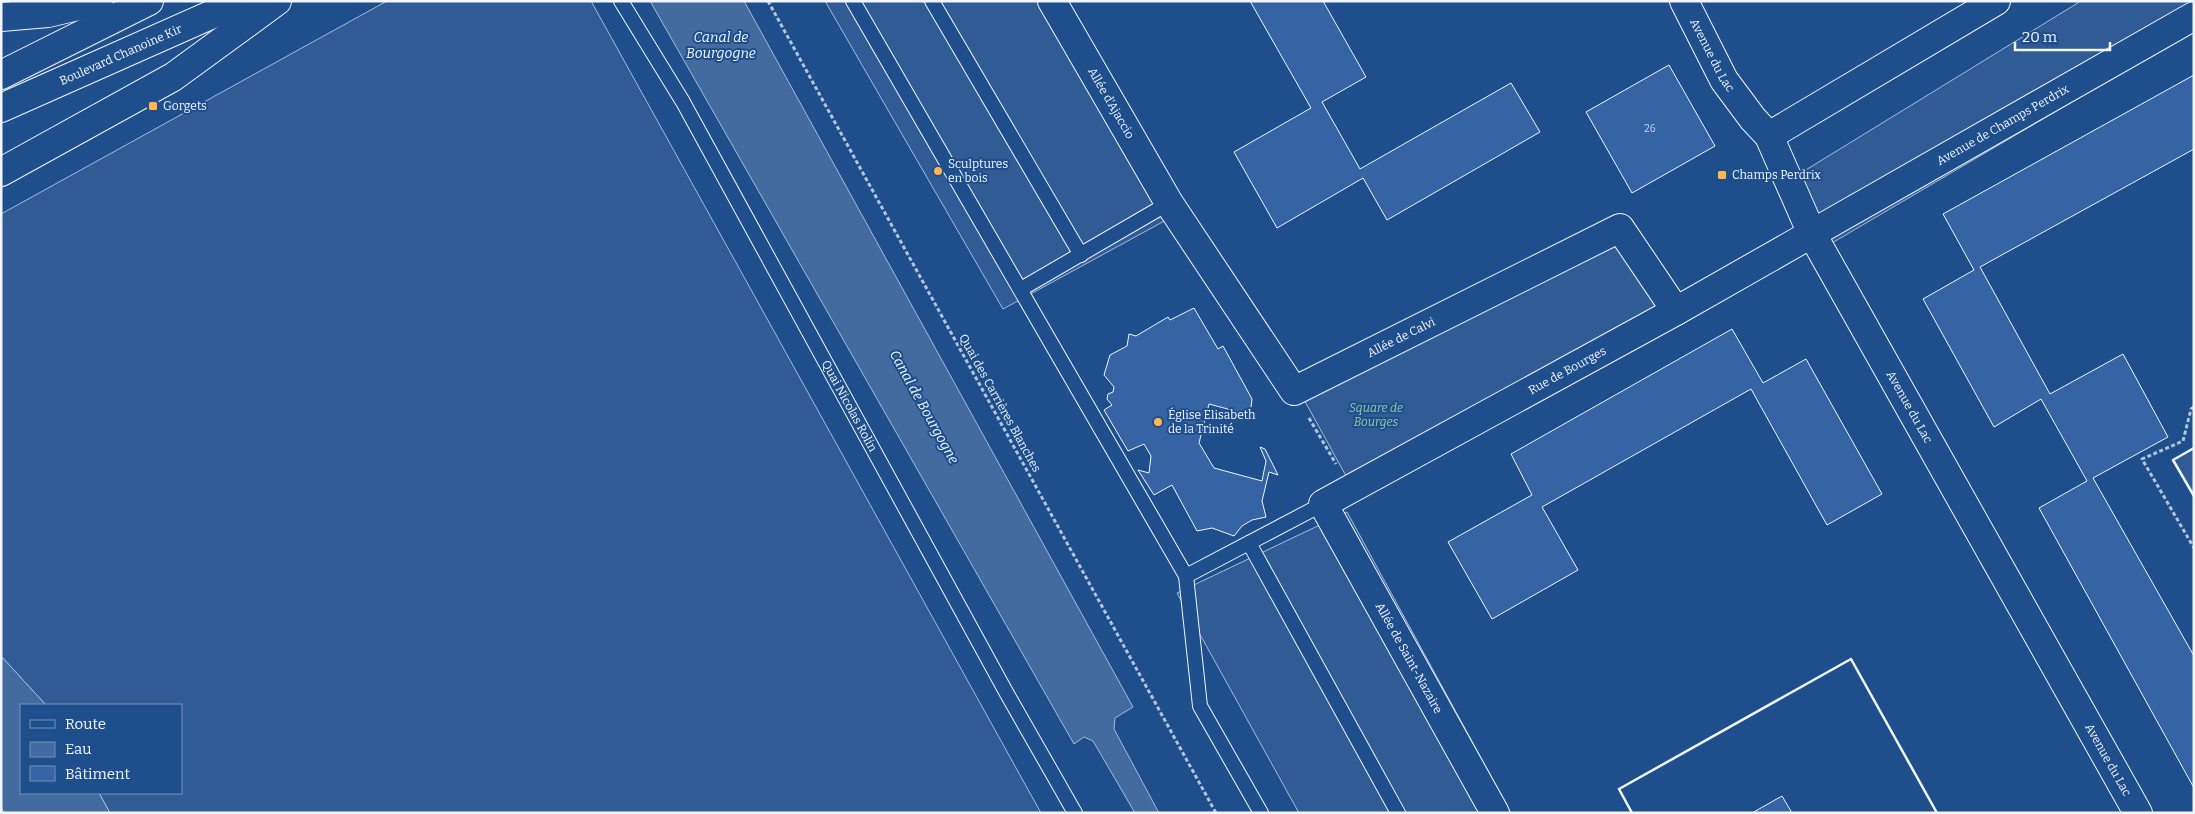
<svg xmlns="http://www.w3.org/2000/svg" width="2195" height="814" font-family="Bitter,serif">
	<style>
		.built { fill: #305b95; stroke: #a8bbd7 }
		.water { fill: #446ba0; stroke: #a8bbd7 }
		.building { fill: #3563a3; stroke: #f2f6ff }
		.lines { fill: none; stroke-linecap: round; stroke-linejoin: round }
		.service-casing { stroke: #f2f6ff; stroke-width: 16 }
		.minor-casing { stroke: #f2f6ff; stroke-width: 30 }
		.secondary-casing { stroke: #f2f6ff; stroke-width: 30 }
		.path { stroke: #b3c4dc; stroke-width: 3; stroke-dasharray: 4 2.5; stroke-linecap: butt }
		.service { stroke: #1f4e8c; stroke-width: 14 }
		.minor { stroke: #1f4e8c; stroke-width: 28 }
		.secondary { stroke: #1f4e8c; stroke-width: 28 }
		.wall { stroke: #f2f6ff; stroke-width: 2.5 }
		.poi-dot { fill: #ffb74d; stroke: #1f4e8c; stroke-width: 2 }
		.labels { text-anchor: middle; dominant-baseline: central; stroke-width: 4; stroke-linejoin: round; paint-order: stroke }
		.number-label { font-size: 10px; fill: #c3d1e8 }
		.street-label { font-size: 12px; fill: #f2f6ff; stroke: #1f4e8c }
		.poi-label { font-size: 12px; fill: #f2f6ff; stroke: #1f4e8c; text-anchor: start }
		.park-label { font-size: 12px; font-style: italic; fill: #97c8a6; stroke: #1f4e8c }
		.water-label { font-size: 14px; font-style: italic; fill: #f2f6ff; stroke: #1f4e8c }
	</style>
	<rect width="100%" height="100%" fill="#1f4e8c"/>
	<path class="built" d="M387,1H591L1041,813H110L99,793H181V705H46L1,656V214Z
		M825,1H1037L1168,219L1003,309Z
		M2081,1H2194V30L1832,243L1791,179Z
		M1618,242L1668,309L1351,485L1302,396Z
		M2194,448V496L2173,460Z
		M1347,512L1511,813H1299L1177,593Z"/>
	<path class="water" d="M650,1H744L1133,707L1115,718L1114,729L1159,813H1135L1093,741L1084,737L1074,744Z
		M1,656L46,705H21V793H99L110,813H4L1,807Z"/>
	<path class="building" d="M1250,1H1323L1366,77L1322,102L1360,169L1511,83L1540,132L1387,220L1363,178L1277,228L1234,152L1311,108Z
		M1669,65L1715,146L1632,193L1586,112Z
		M2194,75V149L1980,267L2050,394L2123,354L2168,437L2093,478L2194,656V788L2039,508L2087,481L2041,399L1994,427L1923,299L1974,270L1943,214Z
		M1194,308L1218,349L1223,346L1252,399L1250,415L1209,404L1199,443L1214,468L1262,481L1266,461L1260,447L1265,449L1278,475L1269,472L1262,501L1266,517L1252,520L1242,526L1234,536L1212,528L1197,531L1172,485L1154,495L1138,470L1149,473L1151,456L1144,444L1128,451L1104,410L1112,405L1107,399L1108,394L1113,392L1114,387L1104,375L1110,355L1127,346L1129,334L1136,336L1168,317L1170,320Z
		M1732,329L1763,383L1806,359L1882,494L1827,525L1751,389L1542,507L1578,570L1492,619L1448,542L1532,495L1511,454Z
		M1782,796L1792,813H1752Z"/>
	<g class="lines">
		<g class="service-casing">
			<g id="service">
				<path id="s1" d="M621,1L683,102L1006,692L1075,813"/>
				<path d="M853,1L1186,576L1200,706L1261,813"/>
				<path d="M932,1L1081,255"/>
				<path d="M1021,289L1169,203"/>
				<path d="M1249,543L1398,813"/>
				<path d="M1186,576L1323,504"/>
			</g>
		</g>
		<g class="minor-casing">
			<g id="minor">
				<path id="s2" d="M1052,1L1169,203L1294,391L1620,228L1676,311"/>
				<path id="s3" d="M1684,1L1724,80L1753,119L1769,136L1812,234L2138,813"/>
				<path d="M1769,136L1996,1"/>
				<path id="s4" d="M1495,813L1323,504L1676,311L2194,16"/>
			</g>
		</g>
		<g class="secondary-casing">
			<g id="secondary">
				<path d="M1,17L48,13L99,1"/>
				<path d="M1,75L149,1"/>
				<path id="s5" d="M1,108L242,1"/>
				<path d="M1,172L173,77L277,1"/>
			</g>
		</g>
		<path class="path" d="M768,1L1216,813
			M2194,407L2191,409L2183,441L2142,459L2194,548
			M1309,418L1336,464"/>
		<use href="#service" class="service"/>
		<use href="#minor" class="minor"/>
		<use href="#secondary" class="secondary"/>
		<path class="wall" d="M2194,448L2173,460L2194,496
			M1632,813L1619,789L1851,659L1937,813"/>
	</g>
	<g class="poi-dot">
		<rect x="148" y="101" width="10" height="10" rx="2.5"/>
		<circle cx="938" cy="171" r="5"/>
		<rect x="1717" y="170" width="10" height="10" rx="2.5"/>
		<circle cx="1158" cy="422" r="5"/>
	</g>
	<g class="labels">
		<g class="number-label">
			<text x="1650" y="129">26</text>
		</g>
		<g class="street-label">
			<text stroke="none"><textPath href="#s5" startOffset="131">Boulevard Chanoine Kir</textPath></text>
			<text stroke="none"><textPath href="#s3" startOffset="61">Avenue du Lac</textPath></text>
			<text stroke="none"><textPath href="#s2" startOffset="118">Allée d'Ajaccio</textPath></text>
			<text stroke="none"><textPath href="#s4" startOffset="1132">Avenue de Champs Perdrix</textPath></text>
			<text stroke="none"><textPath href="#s2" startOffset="579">Allée de Calvi</textPath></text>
			<text stroke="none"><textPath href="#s4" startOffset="632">Rue de Bourges</textPath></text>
			<text transform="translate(1000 403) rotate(61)">Quai des Carrières Blanches</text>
			<text stroke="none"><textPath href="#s1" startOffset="465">Quai Nicolas Rolin</textPath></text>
			<text stroke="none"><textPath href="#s3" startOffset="466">Avenue du Lac</textPath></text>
			<text transform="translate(1409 658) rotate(61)">Allée de Saint-Nazaire</text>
			<text stroke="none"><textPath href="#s3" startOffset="871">Avenue du Lac</textPath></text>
		</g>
		<g class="poi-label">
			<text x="163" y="106">Gorgets</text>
			<text x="948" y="164">Sculptures<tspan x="948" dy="14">en bois</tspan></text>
			<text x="1732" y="175">Champs Perdrix</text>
			<text x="1168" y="415">Église Elisabeth<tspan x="1168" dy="14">de la Trinité</tspan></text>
		</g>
		<g class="park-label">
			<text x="1376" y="408">Square de<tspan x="1376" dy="14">Bourges</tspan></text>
		</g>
		<g class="water-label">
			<text x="721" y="37">Canal de<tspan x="721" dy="16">Bourgogne</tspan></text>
			<text transform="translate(924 407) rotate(61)">Canal de Bourgogne</text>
		</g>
	</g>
	<rect width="2195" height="814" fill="none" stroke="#f2f6ff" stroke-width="5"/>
	<rect x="20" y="704" width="162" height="90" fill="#1f4e8c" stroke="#7391ba"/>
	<rect x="30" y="720" width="25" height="8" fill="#1f4e8c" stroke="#7391ba"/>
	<text x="65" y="729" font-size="15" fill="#f2f6ff">Route</text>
	<rect x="30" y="742" width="25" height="15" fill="#446ba0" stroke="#7391ba"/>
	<text x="65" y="754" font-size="15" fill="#f2f6ff">Eau</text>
	<rect x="30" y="766" width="25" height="15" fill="#3563a3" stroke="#7391ba"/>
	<text x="65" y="779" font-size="15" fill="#f2f6ff">Bâtiment</text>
	<path d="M2015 42v8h95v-8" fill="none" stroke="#f2f6ff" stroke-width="2.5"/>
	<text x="2022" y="42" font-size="15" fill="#f2f6ff" stroke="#1f4e8c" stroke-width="4" paint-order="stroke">20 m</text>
</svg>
